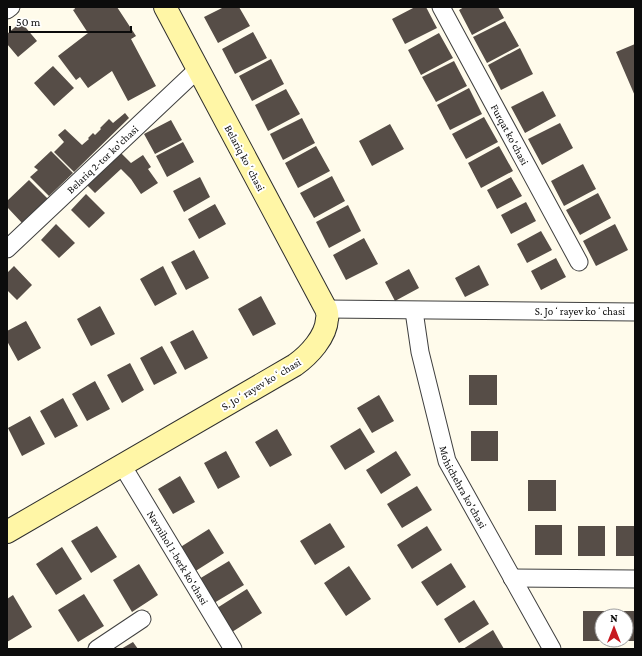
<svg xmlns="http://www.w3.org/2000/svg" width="642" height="656" font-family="'Crimson Pro',serif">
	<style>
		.building { fill: #564d47 }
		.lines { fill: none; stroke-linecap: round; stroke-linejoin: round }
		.street-casing { stroke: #3f3f3f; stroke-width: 19 }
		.secondary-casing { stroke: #2e2e2e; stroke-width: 24 }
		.street { stroke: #fff; stroke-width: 17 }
		.secondary { stroke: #fff6a6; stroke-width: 22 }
		.labels { text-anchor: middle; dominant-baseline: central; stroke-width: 4; stroke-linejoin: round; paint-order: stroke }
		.street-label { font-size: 11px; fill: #0c0c0c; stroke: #fff }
	</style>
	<rect width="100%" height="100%" fill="#fffbeb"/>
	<path class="building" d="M74,7H117L136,36L131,39L156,86L128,101L112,71L88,88L80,77L76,80L58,56L88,33L73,10L75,9Z
		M224,7H239L250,26L218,43L204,17Z
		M415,7H426L437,28L405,44L392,19Z
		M464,7H498L504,18L472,35L459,10Z
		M505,21L519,46L487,63L473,37Z
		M21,22L37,41L18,57L7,44V34Z
		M253,32L267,58L235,74L222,49Z
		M439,33L453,58L421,75L408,50Z
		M635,44V96L616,52Z
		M520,48L533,74L501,90L488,65Z
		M271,59L284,84L252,101L239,76Z
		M454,61L467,86L436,102L422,77Z
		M53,66L74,88L54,106L34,83Z
		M469,88L482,114L450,130L437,105Z
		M286,89L300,114L268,131L255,105Z
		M543,91L556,116L525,133L511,107Z
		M125,113L129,118L74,172L54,152L64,142L58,135L65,129L82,145L89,139L88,138L93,133L95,135L101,129L100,128L109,119L113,123Z
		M484,117L498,142L466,159L452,134Z
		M302,118L315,143L283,160L270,134Z
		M171,120L182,140L155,154L144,134Z
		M560,123L573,148L542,165L528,139Z
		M390,124L404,149L372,166L359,141Z
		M183,142L194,162L167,177L156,156Z
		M316,146L330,171L298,188L285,163Z
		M499,146L513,171L481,188L468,163Z
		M118,150L131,163L143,155L151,167L148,169L158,183L141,194L131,179L121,169L95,193L84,182Z
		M51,151L73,173L49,196L30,177L38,170L34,167Z
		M583,164L596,189L564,206L551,181Z
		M332,176L345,201L314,218L300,193Z
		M200,177L210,197L184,212L173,191Z
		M511,177L522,196L497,209L487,190Z
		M29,180L48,199L23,224L7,207V201Z
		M598,193L611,218L580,235L566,210Z
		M86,194L105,213L89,228L71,210Z
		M526,202L536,221L511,234L501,215Z
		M215,204L226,224L199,239L188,219Z
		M348,205L361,231L329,248L316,222Z
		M56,224L75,243L59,258L41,240Z
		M615,224L628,250L596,266L583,241Z
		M541,231L552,250L527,263L517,244Z
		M364,238L378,264L346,280L333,255Z
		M194,250L209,278L186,290L171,262Z
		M556,258L566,277L541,290L531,271Z
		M479,265L489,285L465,297L455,278Z
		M14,266L32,285L17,300L7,290V273Z
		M163,266L177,294L155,306L140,279Z
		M409,269L419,288L395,301L385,282Z
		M261,296L276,324L253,336L238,309Z
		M100,306L115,334L91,346L77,319Z
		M26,321L41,348L18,361L7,341V331Z
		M193,330L208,358L185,370L170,342Z
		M162,346L177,373L154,385L140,358Z
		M130,363L144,390L122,403L107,375Z
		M469,375H497V405H469Z
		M95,381L110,409L87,421L72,394Z
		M379,395L394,421L372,433L357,408Z
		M63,398L78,426L55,438L40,411Z
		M30,416L45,444L22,456L8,428Z
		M360,428L375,452L345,470L330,446Z
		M277,429L292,455L270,467L255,442Z
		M471,431H498V461H471Z
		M226,451L240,477L218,489L204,463Z
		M396,451L411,475L381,494L366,470Z
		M180,476L195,502L173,514L158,489Z
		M528,480H556V511H528Z
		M417,486L432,510L402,528L387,504Z
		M330,523L345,547L315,565L300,541Z
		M535,525H562V555H535Z
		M97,526L117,557L91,573L71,541Z
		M427,526L442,550L412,569L397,545Z
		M578,526H605V556H578Z
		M616,526H635V556H616Z
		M209,529L224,553L194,572L179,548Z
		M62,547L82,579L56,595L36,564Z
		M229,561L244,585L214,603L199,579Z
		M451,563L466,587L437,606L421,582Z
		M139,564L158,595L132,612L113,580Z
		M349,566L371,599L346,616L324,583Z
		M247,589L262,613L232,632L217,608Z
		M84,594L104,626L78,642L58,610Z
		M13,595L32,627L7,642V599Z
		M474,600L489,624L459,643L444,619Z
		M583,611H610V616H602V641H583Z
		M613,611H635V641H626V616H613Z
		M493,630L504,649H463Z
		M133,642L138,649H121Z"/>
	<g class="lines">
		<g class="street-casing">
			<g id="street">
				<path id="s1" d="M441,7L579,262"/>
				<path d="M7,10L11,7"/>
				<path id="s2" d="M7,249L198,69"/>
				<path d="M326,309L635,312"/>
				<path id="s3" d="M414,311L420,352L447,461L552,649"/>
				<path id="s4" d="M122,465L233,649"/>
				<path d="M512,578L635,579"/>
				<path d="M97,649L142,619"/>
			</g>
		</g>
		<g class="secondary-casing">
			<path id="secondary" d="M7,532L295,365C309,355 326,337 327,319C328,316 327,312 326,309L198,69L165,7"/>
		</g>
		<use href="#street" class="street"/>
		<use href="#secondary" class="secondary"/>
	</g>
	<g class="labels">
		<g class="street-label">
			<text stroke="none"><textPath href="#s1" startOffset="145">Furqat ko'chasi</textPath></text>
			<text transform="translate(245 158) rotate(62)">Belariq koʻchasi</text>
			<text stroke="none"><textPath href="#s2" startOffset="131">Belariq 2-tor ko'chasi</textPath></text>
			<text x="580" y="311">S. Joʻrayev koʻchasi</text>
			<text transform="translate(261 384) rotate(-31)">S. Joʻrayev koʻchasi</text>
			<text stroke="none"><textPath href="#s3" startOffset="184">Mohichehra ko'chasi</textPath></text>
			<text stroke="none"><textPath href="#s4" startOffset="108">Navnihol 1-berk ko'chasi</textPath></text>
		</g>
	</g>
	<rect width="642" height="656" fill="none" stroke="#0c0c0c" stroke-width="16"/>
	<g transform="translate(614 628)"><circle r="19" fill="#ffffff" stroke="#9e9e9e"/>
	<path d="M0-3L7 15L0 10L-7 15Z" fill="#c71920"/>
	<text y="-6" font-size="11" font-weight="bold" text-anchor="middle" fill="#0c0c0c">N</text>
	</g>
	<path d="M10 26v6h121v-6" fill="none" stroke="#0c0c0c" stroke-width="2"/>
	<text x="16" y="26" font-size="12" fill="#0c0c0c" stroke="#ffffff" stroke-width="3" paint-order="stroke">50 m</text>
</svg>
